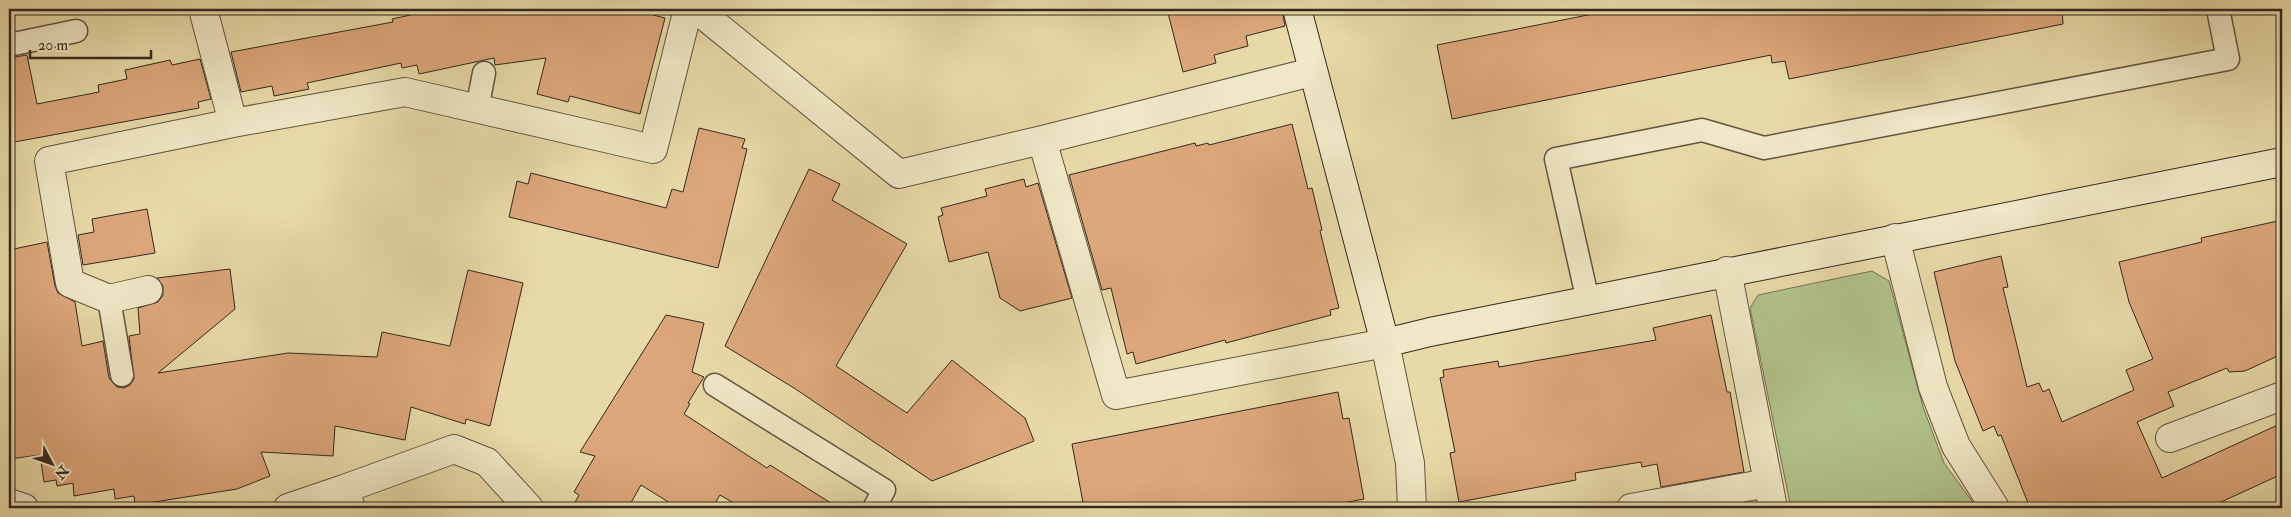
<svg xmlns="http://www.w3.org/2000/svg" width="2291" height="517" font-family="'IM FELL Double Pica',serif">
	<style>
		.green { fill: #b1c18b; stroke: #737454 }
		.building { fill: #dca77b; stroke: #35281e }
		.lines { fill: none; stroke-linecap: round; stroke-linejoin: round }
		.lane-casing { stroke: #625440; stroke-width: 25 }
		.street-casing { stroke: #625440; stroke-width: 30 }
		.secondary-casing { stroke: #35281e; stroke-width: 30 }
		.lane { stroke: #f0e7c6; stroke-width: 22 }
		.street { stroke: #f0e7c6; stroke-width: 28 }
		.secondary { stroke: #f0e7c6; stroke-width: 28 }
	</style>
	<rect width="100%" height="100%" fill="#e8daa8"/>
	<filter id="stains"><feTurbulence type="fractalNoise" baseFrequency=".004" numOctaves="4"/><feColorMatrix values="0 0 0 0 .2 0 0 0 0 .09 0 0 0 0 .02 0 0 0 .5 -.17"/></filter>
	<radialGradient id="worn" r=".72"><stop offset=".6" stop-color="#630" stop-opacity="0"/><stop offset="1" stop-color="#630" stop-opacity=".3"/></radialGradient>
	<path class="green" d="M1872,271L1889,281L1923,407L1944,463L1977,508H1791L1750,308L1758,295Z"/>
	<path class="building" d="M472,9H655L653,15L665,18L640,114L570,96L568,102L537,94L546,58L495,65L494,58L419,74L417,65L402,68L401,63L307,83L309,89L274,96L272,86L241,92L231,52L393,22L392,19L433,10L434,15Z
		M1167,9H1282L1285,26L1246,36L1248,46L1214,55L1216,63L1183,72Z
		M1618,9H2062L2063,24L1789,79L1785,61L1772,63L1771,55L1452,119L1437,45Z
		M27,55L37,104L99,92L98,85L127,79L125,70L170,60L172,65L200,59L211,99L198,102L199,108L9,143V58Z
		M1292,124L1308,189L1312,188L1322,230L1320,231L1339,308L1330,310L1331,315L1226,343L1225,340L1136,364L1133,352L1127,354L1111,288L1102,290L1069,175L1195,143L1196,146L1208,143L1209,145Z
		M699,128L745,139L742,148L747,149L718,268L509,217L517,181L528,184L531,173L666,208L672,189L683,192Z
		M809,169L840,184L832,200L907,244L836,366L907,413L952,360L1025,418L1034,441L932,481L794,388L725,346Z
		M1024,179L1026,187L1038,183L1072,298L1020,311L1000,298L988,252L949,262L938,217L943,215L941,208L987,196L985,189Z
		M147,209L155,253L83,265L78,235L94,232L92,219Z
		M2282,220V354L2245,371L2229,372L2227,368L2168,392L2174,406L2137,422L2162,478L2282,423V474L2208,508H2030L2001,435L1998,436L1994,426L1983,431L1955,361L1934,272L2001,256L2008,287L2003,288L2027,387L2039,383L2043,392L2049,389L2062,422L2134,390L2126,370L2153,359L2129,302L2119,262L2202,242L2201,238Z
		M47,242L55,286L58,293L75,302L82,346L103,341L109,378L117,387L124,388L130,385L134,379L129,336L140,334L138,308L158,302L163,295V286L157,278L230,269L235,309L158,373L288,353L377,357L382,332L450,346L468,270L523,283L490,426L466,419L465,424L411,407L405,440L335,426L333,456L261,452L270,476L237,489L135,505L134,496L115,499L114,489L74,496L73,483L57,486L56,480L44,482L40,455L9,459V250Z
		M666,315L704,323L692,372L704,377L688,403L690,404L684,414L767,468L770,465L839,508H742L720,495L712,508H678L641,485L628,508H572L579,495L574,492L595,456L580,452Z
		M1711,315L1727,392H1730L1744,472L1661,487L1657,464L1642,467L1641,462L1575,473L1576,480L1459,502L1450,453L1455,452L1440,378L1444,377L1443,370L1498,361L1499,367L1656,340L1653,328Z
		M1338,392L1343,419L1349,418L1364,499L1315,508H1084L1072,444Z"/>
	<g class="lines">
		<g class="lane-casing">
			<path id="lane" d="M9,45L76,31
				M477,109L484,73
				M109,299L122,375
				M1588,301L1556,159L1702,130L1764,148L2228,59L2218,9
				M715,385L884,490L874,508"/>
		</g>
		<g class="street-casing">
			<path id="street" d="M203,9L233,123
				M696,9L899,174L1042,140L1312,72
				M1042,140L1116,395L1385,343L1410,463L1412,508
				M1895,238L1933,387L1956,446L1995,508
				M1727,271L1773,508
				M148,290L109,299L70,283L49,161L233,123L405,92L653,149L688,9
				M2170,438L2282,396
				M344,489L454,449L487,462L529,508
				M9,503L24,508
				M288,508L344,489L351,508
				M1631,508L1768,483"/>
		</g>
		<g class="secondary-casing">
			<path id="secondary" d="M1297,9L1385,343L1430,332L2282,162"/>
		</g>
		<use href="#lane" class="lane"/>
		<use href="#street" class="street"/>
		<use href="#secondary" class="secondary"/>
	</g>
	<rect width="2291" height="517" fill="none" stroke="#e8daa8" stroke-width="30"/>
	<rect x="10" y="10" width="2271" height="497" fill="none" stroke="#35281e" stroke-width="2.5"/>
	<rect x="15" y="15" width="2261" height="487" fill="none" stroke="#35281e"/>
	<g transform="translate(52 464) rotate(131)" stroke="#f0e7c6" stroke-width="4" paint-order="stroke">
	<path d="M0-4L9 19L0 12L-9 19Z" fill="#35281e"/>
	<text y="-8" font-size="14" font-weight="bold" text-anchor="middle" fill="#35281e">N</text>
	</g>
	<path d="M30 50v8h121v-8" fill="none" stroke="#35281e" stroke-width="2.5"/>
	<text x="38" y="50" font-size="15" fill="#35281e" stroke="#f0e7c6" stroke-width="4" paint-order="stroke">20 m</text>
	<rect width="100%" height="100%" filter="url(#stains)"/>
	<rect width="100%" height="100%" fill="url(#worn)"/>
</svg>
